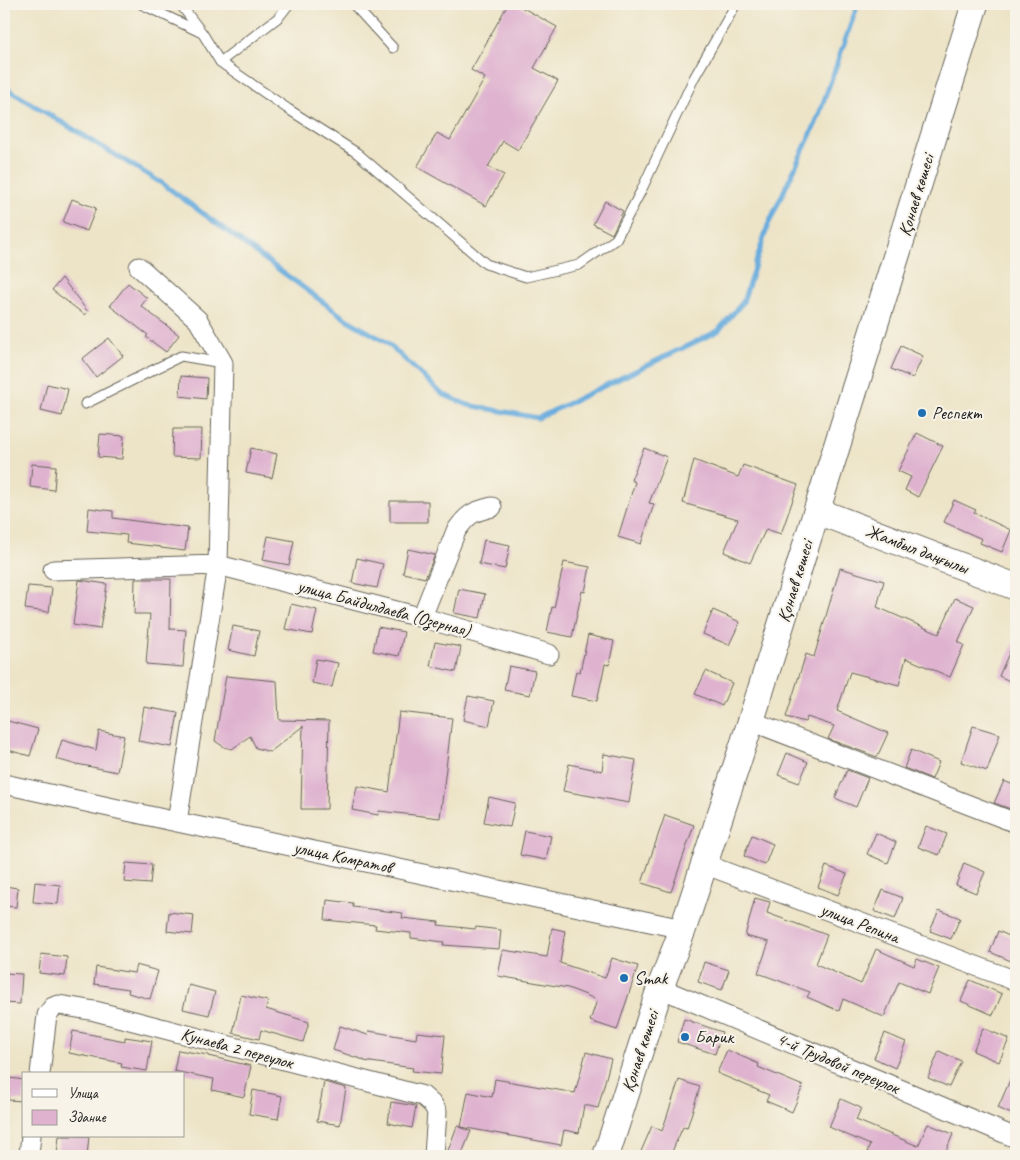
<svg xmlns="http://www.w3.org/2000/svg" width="1020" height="1160" font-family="Caveat,sans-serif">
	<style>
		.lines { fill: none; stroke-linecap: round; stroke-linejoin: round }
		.stream { stroke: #68acdd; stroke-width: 5 }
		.building { fill: #dfb3d0 }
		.lane-casing { stroke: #656258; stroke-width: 11 }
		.street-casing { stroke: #656258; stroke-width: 21 }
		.secondary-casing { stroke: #656258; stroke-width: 28 }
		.lane { stroke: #fff; stroke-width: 9 }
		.street { stroke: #fff; stroke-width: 19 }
		.secondary { stroke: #fff; stroke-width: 26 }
		.poi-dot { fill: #1f6fb2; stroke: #f7f3e8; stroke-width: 2 }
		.labels { text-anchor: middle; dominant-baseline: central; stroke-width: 4; stroke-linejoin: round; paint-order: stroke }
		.street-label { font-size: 18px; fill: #1c1c1c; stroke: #f7f3e8 }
		.poi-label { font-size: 18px; fill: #1c1c1c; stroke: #f7f3e8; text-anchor: start }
	</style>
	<rect width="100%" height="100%" fill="#f7f3e8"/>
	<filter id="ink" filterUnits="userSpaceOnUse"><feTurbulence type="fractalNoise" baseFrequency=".02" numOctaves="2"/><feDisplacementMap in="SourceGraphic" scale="10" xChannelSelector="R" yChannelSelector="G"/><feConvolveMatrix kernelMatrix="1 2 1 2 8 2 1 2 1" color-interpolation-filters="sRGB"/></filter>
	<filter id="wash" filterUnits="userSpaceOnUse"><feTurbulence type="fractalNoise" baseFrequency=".0096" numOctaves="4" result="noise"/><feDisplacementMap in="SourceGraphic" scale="20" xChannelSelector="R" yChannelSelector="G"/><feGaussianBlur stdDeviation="1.12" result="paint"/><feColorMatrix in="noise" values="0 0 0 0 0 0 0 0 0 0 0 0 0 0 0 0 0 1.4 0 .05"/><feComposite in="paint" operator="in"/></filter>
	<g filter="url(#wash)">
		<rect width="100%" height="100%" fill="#ede4c7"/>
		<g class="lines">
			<path class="stream" d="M4,87L163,184L346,319L386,342L442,394L468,405L538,418L718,331L743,302L768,225L816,123L858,4"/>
		</g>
		<g id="blocks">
			<path class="building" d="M508,4H516L557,27L534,68L558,81L518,150L503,141L488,167L504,175L486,206L417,167L437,133L450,140L485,78L471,70Z
				M72,199L96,208L87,231L63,222Z
				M605,201L623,211L612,234L593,224Z
				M62,278L88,312L85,315L52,290Z
				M128,283L147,298L141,306L179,335L166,352L146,337L148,335L110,306Z
				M109,338L123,356L96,377L82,359Z
				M901,346L923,356L913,378L891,369Z
				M181,376L207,378L206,399L180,396Z
				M47,384L68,389L62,416L41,411Z
				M173,429H202L201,458L172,457Z
				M917,433L943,446L918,497L905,490L911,477L898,471Z
				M100,434L124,436L122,459L98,457Z
				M251,448L277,454L272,478L246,473Z
				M644,448L667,457L649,503L654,504L641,544L618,537L635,482L631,480Z
				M694,460L738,477L743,465L798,485L781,534L766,529L750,563L724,552L738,519L683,503Z
				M32,464L56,466L54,490L30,487Z
				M954,500L976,510L974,513L1011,530L1002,552L980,543L982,539L944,522Z
				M390,501H428V522H390Z
				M89,508L113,511V518L188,528L185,551L161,548V547L126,543L127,535L87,531Z
				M268,536L294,541L289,565L263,560Z
				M484,540L510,545L505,569L479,564Z
				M408,549L435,555L425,578L403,573Z
				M357,558L383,564L377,588L352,583Z
				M564,562L590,567L585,592L582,591L572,637L547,632L552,607L554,608Z
				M840,568L884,581L877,607L939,634L955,598L974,606L958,642L964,645L950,677L906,658L899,685L850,672L837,711L888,733L877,757L828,739L834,726L807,717L805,722L786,717L806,654L814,657Z
				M135,579H171L170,629L186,630L183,667L146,664L150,614H134Z
				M79,580L107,584L100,629L73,625Z
				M28,586L52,588L49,612L25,609Z
				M459,589L485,594L480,618L454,613Z
				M291,604L317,610L312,634L285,629Z
				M713,610L740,622L729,645L703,634Z
				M233,626L259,631L254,656L228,650Z
				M378,627L404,632L399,656L373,651Z
				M588,635L614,641L609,665L605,664L597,701L571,696L576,671L580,672Z
				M1016,637V684L999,676Z
				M435,642L461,647L456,672L430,666Z
				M316,659L338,663L332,687L312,683Z
				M509,666L535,671L530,695L504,690Z
				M706,671L732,683L722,706L695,694Z
				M226,676L277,681L279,720L329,721L327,809H301L303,726L270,752L256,748L250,736L232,749L224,747L215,741Z
				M468,696L494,701L489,726L463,720Z
				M144,707L178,713L172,747L138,741Z
				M399,712L452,718L440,818L379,811L378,815L352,810L357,786L389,792Z
				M4,720L38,729L30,756L4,749Z
				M973,726L1000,734L987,771L961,762Z
				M99,731L124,736L117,772L77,764V765L56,759L62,740L96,750Z
				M911,750L939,762L932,779L904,768Z
				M787,753L808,762L799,783L778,775Z
				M604,754L636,760L629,803L563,791L569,764L602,771Z
				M847,770L868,778L856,807L835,798Z
				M1004,781L1016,786V811L994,803Z
				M489,797L515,803L510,827L484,822Z
				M665,815L694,825L671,892L642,883Z
				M926,826L947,834L939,855L918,847Z
				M525,831L551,836L546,860L520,855Z
				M876,833L896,842L888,863L867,854Z
				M752,835L773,844L765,865L744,856Z
				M126,863L152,865L150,884L124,882Z
				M964,863L985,872L976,893L956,885Z
				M826,866L847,874L838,895L818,887Z
				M35,882L60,885L58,904L33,902Z
				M4,886L18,888L16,907L4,906Z
				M883,890L903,898L895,919L874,911Z
				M755,898L770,902L767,913L827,935L816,964L861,984L876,949L914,966L917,959L939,968L928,994L899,982L884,1017L843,999L839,1011L807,997L810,992L758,973L769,942L745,936Z
				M327,900L353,903V907L403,913L402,918L439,922L438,925L475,929L476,927L501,930L499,949L443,945L444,942L411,938V933L375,929L376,925L325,920Z
				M939,910L960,918L951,939L930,931Z
				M169,912L194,915L192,934L167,931Z
				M552,928L565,931L560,963L605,978L612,958L638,966L617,1030L590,1021L597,1000L586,995L568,988L498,976L503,950L547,957Z
				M998,931L1016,939V947L1011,961L990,952Z
				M41,954L67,957L65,976L39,973Z
				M704,962L729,970L722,990L698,982Z
				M136,965L158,971L150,999L128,993L129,989L94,984L96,967L134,973Z
				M4,973L22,974L20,1004L4,1003Z
				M970,980L1002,994L993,1015L961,1001Z
				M189,985L215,992L209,1015L183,1009Z
				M241,995L268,1001L266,1009L309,1022L303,1042L261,1030L259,1039L233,1033Z
				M684,1019L722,1032L715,1054L677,1042Z
				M340,1026L368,1035L369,1031L416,1039L417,1032L445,1035L441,1074L412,1071L413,1068L364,1061V1060L333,1050Z
				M983,1028L1009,1039L999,1062L973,1051Z
				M73,1031L125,1041V1037L152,1041L147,1071L121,1067L122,1063L69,1053Z
				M885,1033L906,1042L895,1068L874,1058Z
				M178,1050L208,1055V1056L251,1066L244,1097L212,1090L214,1079L174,1071Z
				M727,1050L759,1064L758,1067L803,1086L792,1112L766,1101L769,1095L717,1073Z
				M939,1051L961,1061L949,1087L928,1078Z
				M586,1052L611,1059L598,1108L584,1105L579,1133L564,1130L561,1145L461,1127L468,1092L492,1097L495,1079L575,1093Z
				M1016,1066V1116L998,1108Z
				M10,1078L24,1080V1101L8,1100Z
				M679,1080L700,1087L687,1128L683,1127L670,1156H639L652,1126L662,1131Z
				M324,1082L346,1088L340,1125L317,1121Z
				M253,1090L282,1096L278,1119L249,1114Z
				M841,1099L861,1108L856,1120L918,1146L928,1124L953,1134L944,1156H877L867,1152L870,1145L829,1127Z
				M391,1102L416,1106L412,1128L388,1123Z
				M457,1126L471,1131L461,1156H446Z
				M59,1136H89L87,1156L57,1155Z"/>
		</g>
	</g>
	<g filter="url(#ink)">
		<use href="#blocks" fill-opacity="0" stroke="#656258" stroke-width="1"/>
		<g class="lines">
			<g class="lane-casing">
				<path id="lane" d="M141,4L200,32
					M180,4L203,34L220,62L288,109L357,153L486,264L526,277L579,265L616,239L641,191L694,78L736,4
					M353,4L393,48
					M220,62L279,17L289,4
					M85,404L181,356L222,363"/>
			</g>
			<g class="street-casing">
				<path id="street" d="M139,267L198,320L223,363L218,565L177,822
					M53,570L218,565L431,620L549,654
					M422,617L456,531C468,514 472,512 492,507
					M751,721L1016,823
					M4,784L177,822L683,929
					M704,864L1016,981
					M660,988L1016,1138
					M40,1074L47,1015L53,1007L59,1005L95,1011L423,1096L433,1105L437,1112L434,1156
					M30,1156L29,1154L31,1136"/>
			</g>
			<g class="secondary-casing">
				<path id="secondary" d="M817,511L1016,587
					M606,1156L660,988L683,929L751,721L975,4"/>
			</g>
			<use href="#lane" class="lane"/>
			<use href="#street" class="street"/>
			<use href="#secondary" class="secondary"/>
		</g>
	</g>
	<g class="poi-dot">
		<circle cx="922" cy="413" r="5"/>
		<circle cx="624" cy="978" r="5"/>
		<circle cx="685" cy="1037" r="5"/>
	</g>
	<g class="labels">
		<g class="street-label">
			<text transform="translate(916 195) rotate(-73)">Қонаев көшесі</text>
			<text transform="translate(917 549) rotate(21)">Жамбыл даңғылы</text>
			<text transform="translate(795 581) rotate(-73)">Қонаев көшесі</text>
			<text transform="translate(384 608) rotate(15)">улица Байдилдаева (Озерная)</text>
			<text transform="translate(343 857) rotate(12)">улица Комратов</text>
			<text transform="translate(860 923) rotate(21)">улица Репина</text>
			<text transform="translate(237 1048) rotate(15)">Кунаева 2 переулок</text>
			<text transform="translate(640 1051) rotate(-72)">Қонаев көшесі</text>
			<text transform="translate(838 1063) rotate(23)">4-й Трудовой переулок</text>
		</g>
		<g class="poi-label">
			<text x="932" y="413">Респект</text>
			<text x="634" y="978">Smak</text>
			<text x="695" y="1037">Барик</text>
		</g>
	</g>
	<rect width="1020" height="1160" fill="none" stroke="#f7f3e8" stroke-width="20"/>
	<rect x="22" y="1072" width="162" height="65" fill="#f7f3e8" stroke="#9f9d96"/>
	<rect x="32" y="1089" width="25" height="8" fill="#ffffff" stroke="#9f9d96"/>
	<text x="68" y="1098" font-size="15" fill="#1c1c1c">Улица</text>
	<rect x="32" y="1110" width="25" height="15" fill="#dfb3d0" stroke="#9f9d96"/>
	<text x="68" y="1122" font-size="15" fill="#1c1c1c">Здание</text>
</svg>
